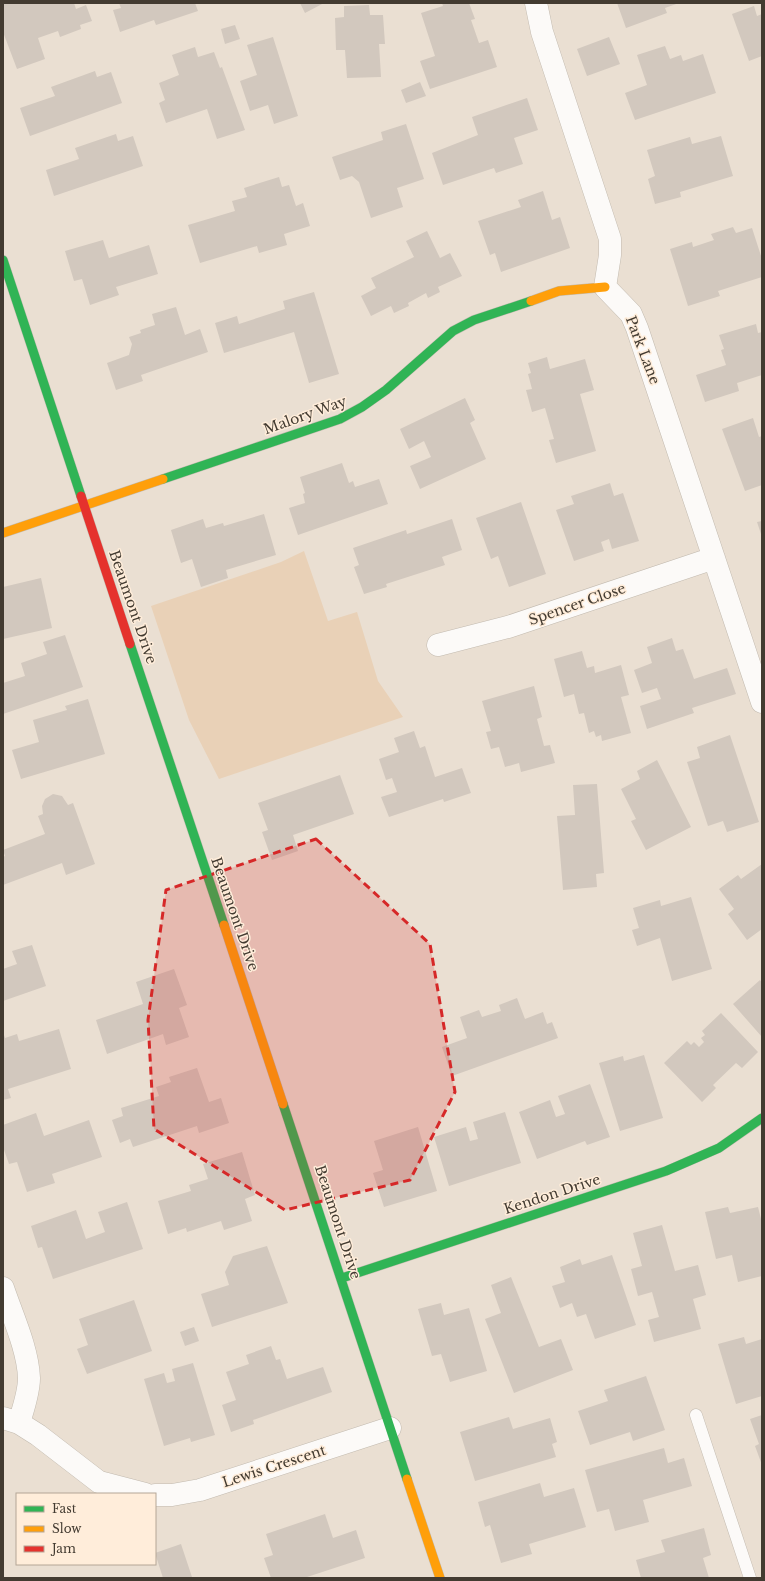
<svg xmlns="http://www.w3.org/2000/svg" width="765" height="1581" font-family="'Libre Baskerville',serif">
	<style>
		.green { fill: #e9d1b7 }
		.building { fill: #d2c8be }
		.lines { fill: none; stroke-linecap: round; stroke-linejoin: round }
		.lane-casing { stroke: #c2baaf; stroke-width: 13 }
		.street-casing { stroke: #c2baaf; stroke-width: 23 }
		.fast-casing { stroke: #c2baaf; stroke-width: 10 }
		.slow-casing { stroke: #c2baaf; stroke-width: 10 }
		.jam-casing { stroke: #c2baaf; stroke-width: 10 }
		.lane { stroke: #fcfaf8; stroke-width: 12 }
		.street { stroke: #fcfaf8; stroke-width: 22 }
		.fast { stroke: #30b455; stroke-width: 9 }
		.slow { stroke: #ff9f0a; stroke-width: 9 }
		.jam { stroke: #e5322d; stroke-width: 9 }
		.marked { fill: #d62828; fill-opacity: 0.2; stroke: #d62828; stroke-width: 3; stroke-dasharray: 8 5; stroke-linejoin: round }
		.labels { text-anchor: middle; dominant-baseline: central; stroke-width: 3; stroke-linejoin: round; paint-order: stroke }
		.street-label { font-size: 14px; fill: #433b31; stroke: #ffedda }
	</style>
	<rect width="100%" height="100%" fill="#eadfd2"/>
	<path class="green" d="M304,551L328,621L357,612L378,681L403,717L219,779L189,720L151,606L281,562Z"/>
	<path class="building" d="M3,3H74L76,9L86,5L92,21L80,25L81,29L60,37L58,31L38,38L45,59L17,69L3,32Z
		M119,3H195L198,11L156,25L154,20L120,32L113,10L121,8Z
		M300,3H324L305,13Z
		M442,3H469L475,19L471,20L479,43L488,40L497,67L430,89L420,61L435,56L421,13L443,6Z
		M617,3H679L665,8L667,13L626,28Z
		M369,5L370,15H383L385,44H379L381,77L347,78L345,50H336L335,18L344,17V6Z
		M754,6L757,16L762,14V56L749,61L732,14Z
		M235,25L240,39L225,44L221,29Z
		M273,37L298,116L274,124L268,105L250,111L240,81L257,75L247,45Z
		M609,37L620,64L587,76L577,49Z
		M665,46L670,59L681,55L683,61L703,54L716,93L635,120L625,93L647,85L637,55Z
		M195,47L198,57L214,52L220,68L222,67L245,130L217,139L207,109L166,123L159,103L165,100L159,83L179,75L172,55Z
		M95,71L97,77L111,72L122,103L30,136L20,108L55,96L51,87Z
		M420,82L426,96L406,103L401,90Z
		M527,98L538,130L514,138L523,164L496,173L494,168L443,185L432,153L478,135L472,117Z
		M406,124L424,179L397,188L403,207L371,218L359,182L352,176L340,180L332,157L383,140L381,132Z
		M116,134L118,141L133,136L143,166L54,196L46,170L79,159L75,148Z
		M721,136L733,176L680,192L681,197L655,204L648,179L655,176L647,150L690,137L692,144Z
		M279,177L282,187L289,185L296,206L303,203L310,226L284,234L287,245L259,253L257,246L200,263L188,225L235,211L232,201L247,197L244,188Z
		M543,191L552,220L560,217L570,248L501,272L495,253L490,255L478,221L521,207L518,200Z
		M733,227L736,233L752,228L762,259V277L718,291L720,296L688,306L670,249L692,242L693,247L714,240L711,234Z
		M427,231L440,258L450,253L462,276L438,287L440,292L428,298L426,293L408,303L409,306L394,313L391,306L371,316L361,296L376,288L371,278L414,257L406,241Z
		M103,240L109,258L149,245L158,274L116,287L119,295L90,305L82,279L74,281L65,251Z
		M314,292L339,374L309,383L294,332L224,353L215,323L237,316L239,324L285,309L283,301Z
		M176,307L185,335L200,329L208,352L141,375L143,381L116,390L107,363L129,355L132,344L129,337L141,333L140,330L155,325L152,314Z
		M756,324L758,333L762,332V375L737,383L739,391L705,402L696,375L726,365L721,350L724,349L719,335Z
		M547,357L550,369L585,359L594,390L580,394L596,451L556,463L549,440L554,439L545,408L532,412L526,390L532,389L528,374L531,373L528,363Z
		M465,398L475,420L470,423L486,459L420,489L410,466L431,457L424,441L409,449L400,429Z
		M753,418L759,437L762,436V485L745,491L722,429Z
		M342,463L349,483L353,481L355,487L379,479L388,504L298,535L289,508L305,503L303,494L305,493L300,477Z
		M610,483L614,496L623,493L639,541L612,549L609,539L601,542L604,551L574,561L556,510L574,504L571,496Z
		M521,502L546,574L509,587L498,556L491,559L476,518Z
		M264,514L276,555L226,570L228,578L201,587L192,559L181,563L171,530L203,519L206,528L223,523L224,526Z
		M452,519L462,550L442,557L445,565L386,584L387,587L364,594L354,567L359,565L353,548L406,530L407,534Z
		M762,521V537L757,522Z
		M41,578L52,628L3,639V587Z
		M65,635L83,687L3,714V683L25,676L21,663L47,654L43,642Z
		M672,638L676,651L683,649L694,679L727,668L736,694L692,708L694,713L647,729L640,706L661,699L657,688L642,693L634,670L652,663L647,647Z
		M582,651L587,668L594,666L595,673L621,665L629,695L621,697L631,733L602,741L601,735L596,737L594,731L589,733L584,713L579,714L574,694L564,697L554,659Z
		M534,686L542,717L537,719L544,746L550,745L555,763L521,772L519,763L505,767L499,747L491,749L486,732L491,731L482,701Z
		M88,699L105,754L21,779L12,750L39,742L33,720L67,710L65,706Z
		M414,731L420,748L425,746L435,777L462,768L471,793L444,802L443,799L389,817L381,797L397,792L392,778L386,780L379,759L399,752L394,738Z
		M730,735L759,822L727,832L723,821L708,826L687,762L700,758L697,747Z
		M657,760L691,827L646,850L631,821L636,819L621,789L640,779L637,771Z
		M340,775L354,814L293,835L298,851L272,860L262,832L268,830L258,803Z
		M597,784L604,873L596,874L597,887L563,890L557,816L575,815L573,785Z
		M53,794L62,796L68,805L73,803L95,864L66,875L62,863L3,885V857L5,856L3,850L45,834L38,816L43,814L42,806L45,799Z
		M762,864V929L747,940L728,914L734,909L719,889L738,875L741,879Z
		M691,897L712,969L672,981L660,938L637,946L632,930L639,928L633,908L660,900L661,906Z
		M32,945L46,986L3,1001V969L17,964L12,951Z
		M174,969L187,1005L179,1008L189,1037L166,1045L163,1034L107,1054L96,1020L143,1004L136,982Z
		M760,980L762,983V1037L733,1004Z
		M517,998L525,1019L543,1012L547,1024L552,1022L558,1038L452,1076L442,1047L467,1038L460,1017L479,1010L482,1017L501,1011L499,1005Z
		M721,1013L758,1052L742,1068L736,1063L713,1085L716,1088L702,1102L664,1063L687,1041L691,1045L694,1042L699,1047L704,1042L701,1038L705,1035L702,1031Z
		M59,1029L71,1069L8,1089L11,1098L3,1100V1032L5,1038L17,1034L19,1041Z
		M644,1055L663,1118L620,1131L599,1063L623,1056L624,1061Z
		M197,1068L209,1102L221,1098L229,1123L199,1133L197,1126L133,1147L130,1139L120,1143L112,1120L123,1116L121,1108L159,1096L156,1087L171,1082L169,1077Z
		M590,1084L610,1137L587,1145L585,1141L537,1159L519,1112L550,1100L556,1117L565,1114L558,1096Z
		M505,1112L521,1163L449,1186L434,1137L466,1127L470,1141L478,1139L473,1122Z
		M36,1113L44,1136L89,1120L102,1157L52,1174L55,1183L27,1192L17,1162L9,1164L3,1147V1125Z
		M418,1127L437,1191L384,1207L373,1173L383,1170L374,1141Z
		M242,1152L255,1195L245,1199L252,1221L224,1230L221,1221L187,1232L186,1228L168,1234L158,1201L191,1191L189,1185L208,1179L203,1164Z
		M127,1202L143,1249L53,1279L42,1247L38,1248L31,1226L76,1210L86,1239L105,1232L98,1212Z
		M728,1207L730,1213L758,1207L762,1223V1276L738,1282L732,1255L716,1259L705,1212Z
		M662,1225L675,1271L698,1265L706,1295L693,1299L701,1329L654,1342L648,1320L659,1317L652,1292L638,1296L631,1269L642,1266L633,1233Z
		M267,1246L288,1303L212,1327L201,1294L229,1285L225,1272L233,1256Z
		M612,1255L636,1325L595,1339L586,1314L577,1317L572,1303L560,1308L552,1286L565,1282L560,1267L580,1259L582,1265Z
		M511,1277L539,1347L561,1339L573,1370L514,1393L485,1319L501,1313L491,1285Z
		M134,1300L152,1351L87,1374L77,1349L88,1345L79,1319Z
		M441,1303L444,1315L469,1308L487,1371L450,1382L441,1354L432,1356L418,1309Z
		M194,1327L199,1341L185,1346L180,1332Z
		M744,1337L746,1344L762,1339V1396L736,1404L718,1344Z
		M271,1346L276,1360L280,1359L287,1379L323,1367L332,1392L253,1420L254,1424L231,1432L222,1405L236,1400L226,1372L249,1364L246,1355Z
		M193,1363L215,1435L191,1442L190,1438L164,1446L144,1379L164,1373L167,1383L175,1381L172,1369Z
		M646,1376L665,1430L633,1441L630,1432L590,1445L578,1411L608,1401L604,1390Z
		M762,1415V1465L755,1446L759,1444L750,1419Z
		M509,1417L513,1429L550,1418L557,1442L552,1444L556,1457L475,1481L460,1432Z
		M664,1448L668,1463L684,1458L692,1486L643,1500L649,1522L615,1531L609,1509L597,1512L585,1470Z
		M540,1483L544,1497L574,1488L586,1527L529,1544L532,1554L501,1563L490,1525L485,1527L478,1502Z
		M325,1514L333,1538L356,1530L365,1558L304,1578H271L264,1558L273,1555L266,1534Z
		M704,1528L711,1555L703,1558L709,1578H641L636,1560L665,1552L661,1540Z
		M181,1544L192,1577L163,1578L155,1553Z"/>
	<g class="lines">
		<g class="lane-casing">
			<path id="lane" d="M696,1415L750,1578"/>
		</g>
		<g class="street-casing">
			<path id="street" d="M536,3L542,32L610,239V255L605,287L631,314L637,328L762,702
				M438,645L508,627L714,558
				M3,1288C12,1315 28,1349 29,1378C29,1393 23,1409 19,1423
				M3,1418L19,1423L38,1435L99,1482L145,1494
				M155,1495H172L200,1490L390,1428"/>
		</g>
		<g class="fast-casing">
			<path id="fast" d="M3,260L81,496
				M163,479L340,419L362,407L386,390L453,331L474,320L531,301
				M130,644L224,925
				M283,1104L407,1479
				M342,1278L666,1171L719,1148L762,1118"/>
		</g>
		<g class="slow-casing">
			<path id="slow" d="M531,301L559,291L605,287
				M3,533L163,479
				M224,925L283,1104
				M407,1479L440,1578"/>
		</g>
		<g class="jam-casing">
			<path id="jam" d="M81,496L130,644"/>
		</g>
		<use href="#lane" class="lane"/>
		<use href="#street" class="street"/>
		<use href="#fast" class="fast"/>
		<use href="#slow" class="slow"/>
		<use href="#jam" class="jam"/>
	</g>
	<path class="marked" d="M316,839L430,944L455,1092L410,1180L285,1210L154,1129L148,1020L166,890Z"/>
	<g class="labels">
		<g class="street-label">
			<text transform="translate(643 350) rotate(69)">Park Lane</text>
			<text transform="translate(305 415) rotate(-20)">Malory Way</text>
			<text transform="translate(577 604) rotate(-19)">Spencer Close</text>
			<text transform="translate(133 607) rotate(71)">Beaumont Drive</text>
			<text transform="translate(235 914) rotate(71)">Beaumont Drive</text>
			<text transform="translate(552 1194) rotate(-18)">Kendon Drive</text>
			<text transform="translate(338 1222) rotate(72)">Beaumont Drive</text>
			<text transform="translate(274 1466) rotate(-18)">Lewis Crescent</text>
		</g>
	</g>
	<rect width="765" height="1581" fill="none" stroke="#433b31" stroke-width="8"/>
	<rect x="16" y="1493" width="140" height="72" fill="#ffedda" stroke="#b4a696"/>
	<rect x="24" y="1506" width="20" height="6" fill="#30b455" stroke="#b4a696"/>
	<text x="52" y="1513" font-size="12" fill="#433b31">Fast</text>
	<rect x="24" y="1526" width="20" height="6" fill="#ff9f0a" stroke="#b4a696"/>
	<text x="52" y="1533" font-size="12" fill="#433b31">Slow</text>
	<rect x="24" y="1546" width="20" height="6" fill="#e5322d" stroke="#b4a696"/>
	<text x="52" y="1553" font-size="12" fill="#433b31">Jam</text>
</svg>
